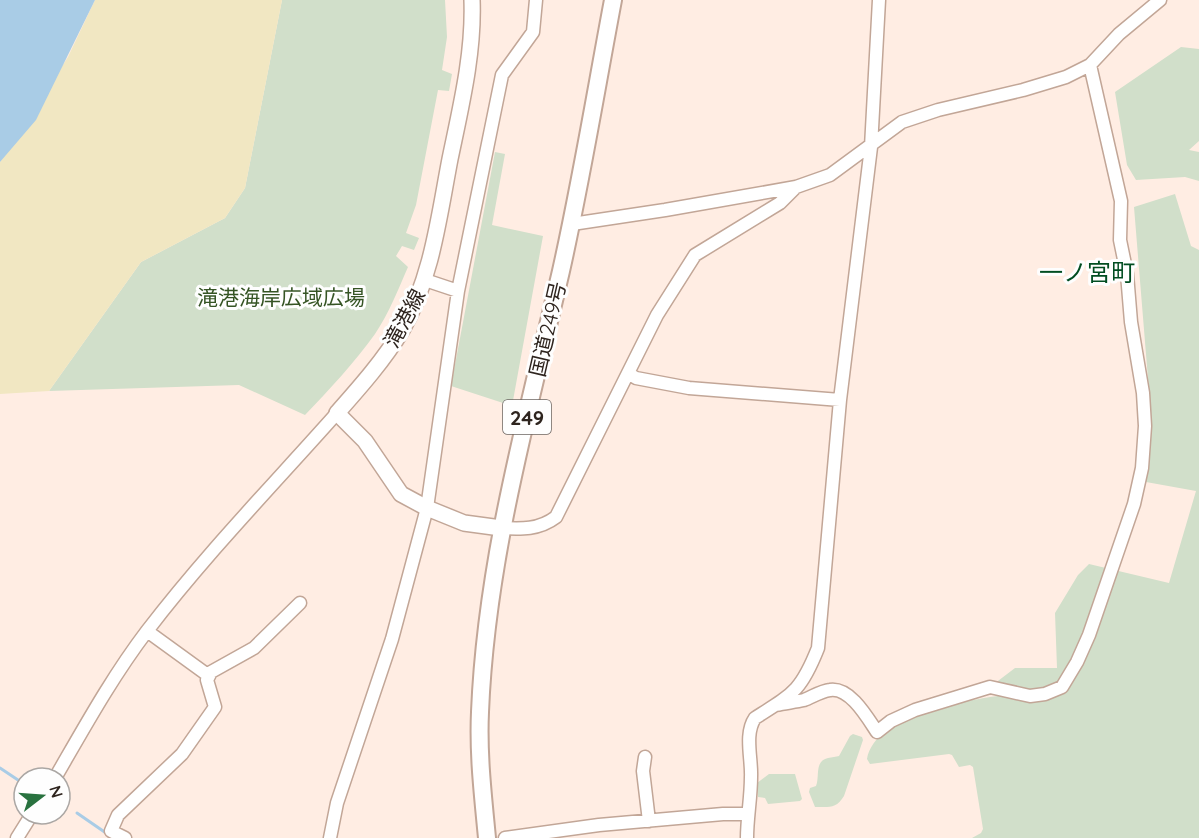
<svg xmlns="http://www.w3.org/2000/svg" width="1199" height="838" font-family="Quicksand,'Noto Sans JP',sans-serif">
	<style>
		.green { fill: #d1dfca }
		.sand { fill: #f1e7c2 }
		.water { fill: #a9cce6 }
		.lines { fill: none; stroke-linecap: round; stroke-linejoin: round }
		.stream { stroke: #a9cce6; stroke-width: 3 }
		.minor-casing { stroke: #c2a697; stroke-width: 15 }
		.major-casing { stroke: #c2a697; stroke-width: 18 }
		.highway-casing { stroke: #c2a697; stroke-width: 20 }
		.minor { stroke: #fff; stroke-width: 12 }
		.major { stroke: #fff; stroke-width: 15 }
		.highway { stroke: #fff; stroke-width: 16 }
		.labels { text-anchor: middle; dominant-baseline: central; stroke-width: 6; stroke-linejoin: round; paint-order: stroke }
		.shield { fill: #fefefe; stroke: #6c6561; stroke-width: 1.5 }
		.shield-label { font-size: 20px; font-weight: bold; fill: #2e241e }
		.park-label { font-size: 21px; fill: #355424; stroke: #fefefe }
		.street-label { font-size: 21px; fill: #2e241e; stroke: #fefefe }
		.quarter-label { font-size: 24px; fill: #014d21; stroke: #fefefe }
	</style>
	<rect width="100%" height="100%" fill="#ffede3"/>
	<path class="green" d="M282,0H445L447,37L442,70L452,74L449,91L438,90L416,205L406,233L419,238L414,250L402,246L396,256L408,267C398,290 389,313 375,334C354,363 330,389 305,415L239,385L49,391L141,262L225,218L245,188Z
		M1181,47L1199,49V141L1189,150L1199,152V181L1185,177L1136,180L1127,165L1115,92Z
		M495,152L505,154L492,225L543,236L512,406L451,386Z
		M1175,194L1191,246L1199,250V838H972L981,833L983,829L973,767L970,765L959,767L952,755L949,754L870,764L867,759C876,713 965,701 1004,695L990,687L1015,668H1057L1055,613L1078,575L1089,564L1169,583L1196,491L1146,482L1149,391L1134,207Z
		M853,734L862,737L863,740L844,796C836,809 829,807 815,807L809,792L810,788L816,786C820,777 814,761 828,758C832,757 836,757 839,756L850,736Z
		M769,774H795L802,799L800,801L768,804L765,798L758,797L757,783Z"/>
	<path class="sand" d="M95,0H282L245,188L225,218L141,262L49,391L0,394V162L68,57Z"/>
	<path class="water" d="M0,0H95L36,120L0,162Z"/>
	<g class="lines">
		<path class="stream" d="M0,768L24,784
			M77,813L106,833"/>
		<g class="minor-casing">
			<path id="minor" d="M572,224L665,210L796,187L830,175L902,122L938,110L1023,90L1066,77L1090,65L1119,34L1160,0
				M425,280L458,291
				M628,373L636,378L689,388L840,400
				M501,528C521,529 539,530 556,517L657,315L695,255L780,203L796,187
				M147,631L209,676
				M776,705C785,703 795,702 804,700C812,697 821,691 830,690C850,687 867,717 877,732L891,721L915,710L990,687L1030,696L1045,694L1062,687L1077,662L1089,635L1134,504L1142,468L1145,426L1143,393L1131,322L1127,274L1120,240L1121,201L1090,65
				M645,757L643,771L649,821
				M55,778C84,728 112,677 147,631C206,554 273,485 337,413
				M17,838L32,814
				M125,838L111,831L118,815L182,754L215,707L207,680L211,672L254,648L300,603
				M330,838L337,803L392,639L427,508L458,291L502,75L533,32L536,0
				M505,838L599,825L723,814H747
				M747,838C747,818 751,798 751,777C752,759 744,734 755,718C793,694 801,691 818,648L840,400L871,147L879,0"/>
		</g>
		<g class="major-casing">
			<path id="major" d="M472,0C474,53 461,106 450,159C439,216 432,278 402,330C384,360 360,387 337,413L365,441L401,494L427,508L464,523L501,528"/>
		</g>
		<g class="highway-casing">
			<path id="highway" d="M487,838C483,796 478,754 480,712C486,562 527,417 561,271C581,182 596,90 613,0"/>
		</g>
		<use href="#minor" class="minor"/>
		<use href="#major" class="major"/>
		<use href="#highway" class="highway"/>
	</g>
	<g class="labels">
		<rect class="shield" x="503" y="400" width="48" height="34" rx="4.5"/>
		<g class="shield-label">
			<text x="527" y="417">249</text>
		</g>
		<g class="park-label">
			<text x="281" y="297">滝港海岸広域広場</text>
		</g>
		<g class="street-label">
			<text transform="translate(404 318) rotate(-62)">滝港線</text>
			<text transform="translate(547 329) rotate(-77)">国道249号</text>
		</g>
		<g class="quarter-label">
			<text x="1087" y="272">一ノ宮町</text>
		</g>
	</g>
	<g transform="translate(42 796) rotate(73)"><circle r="28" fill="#fefefe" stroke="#aba7a4" stroke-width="1.5"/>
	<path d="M0-4.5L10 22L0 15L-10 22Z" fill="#29723f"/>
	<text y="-9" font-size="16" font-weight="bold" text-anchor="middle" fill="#2e241e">N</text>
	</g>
</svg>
